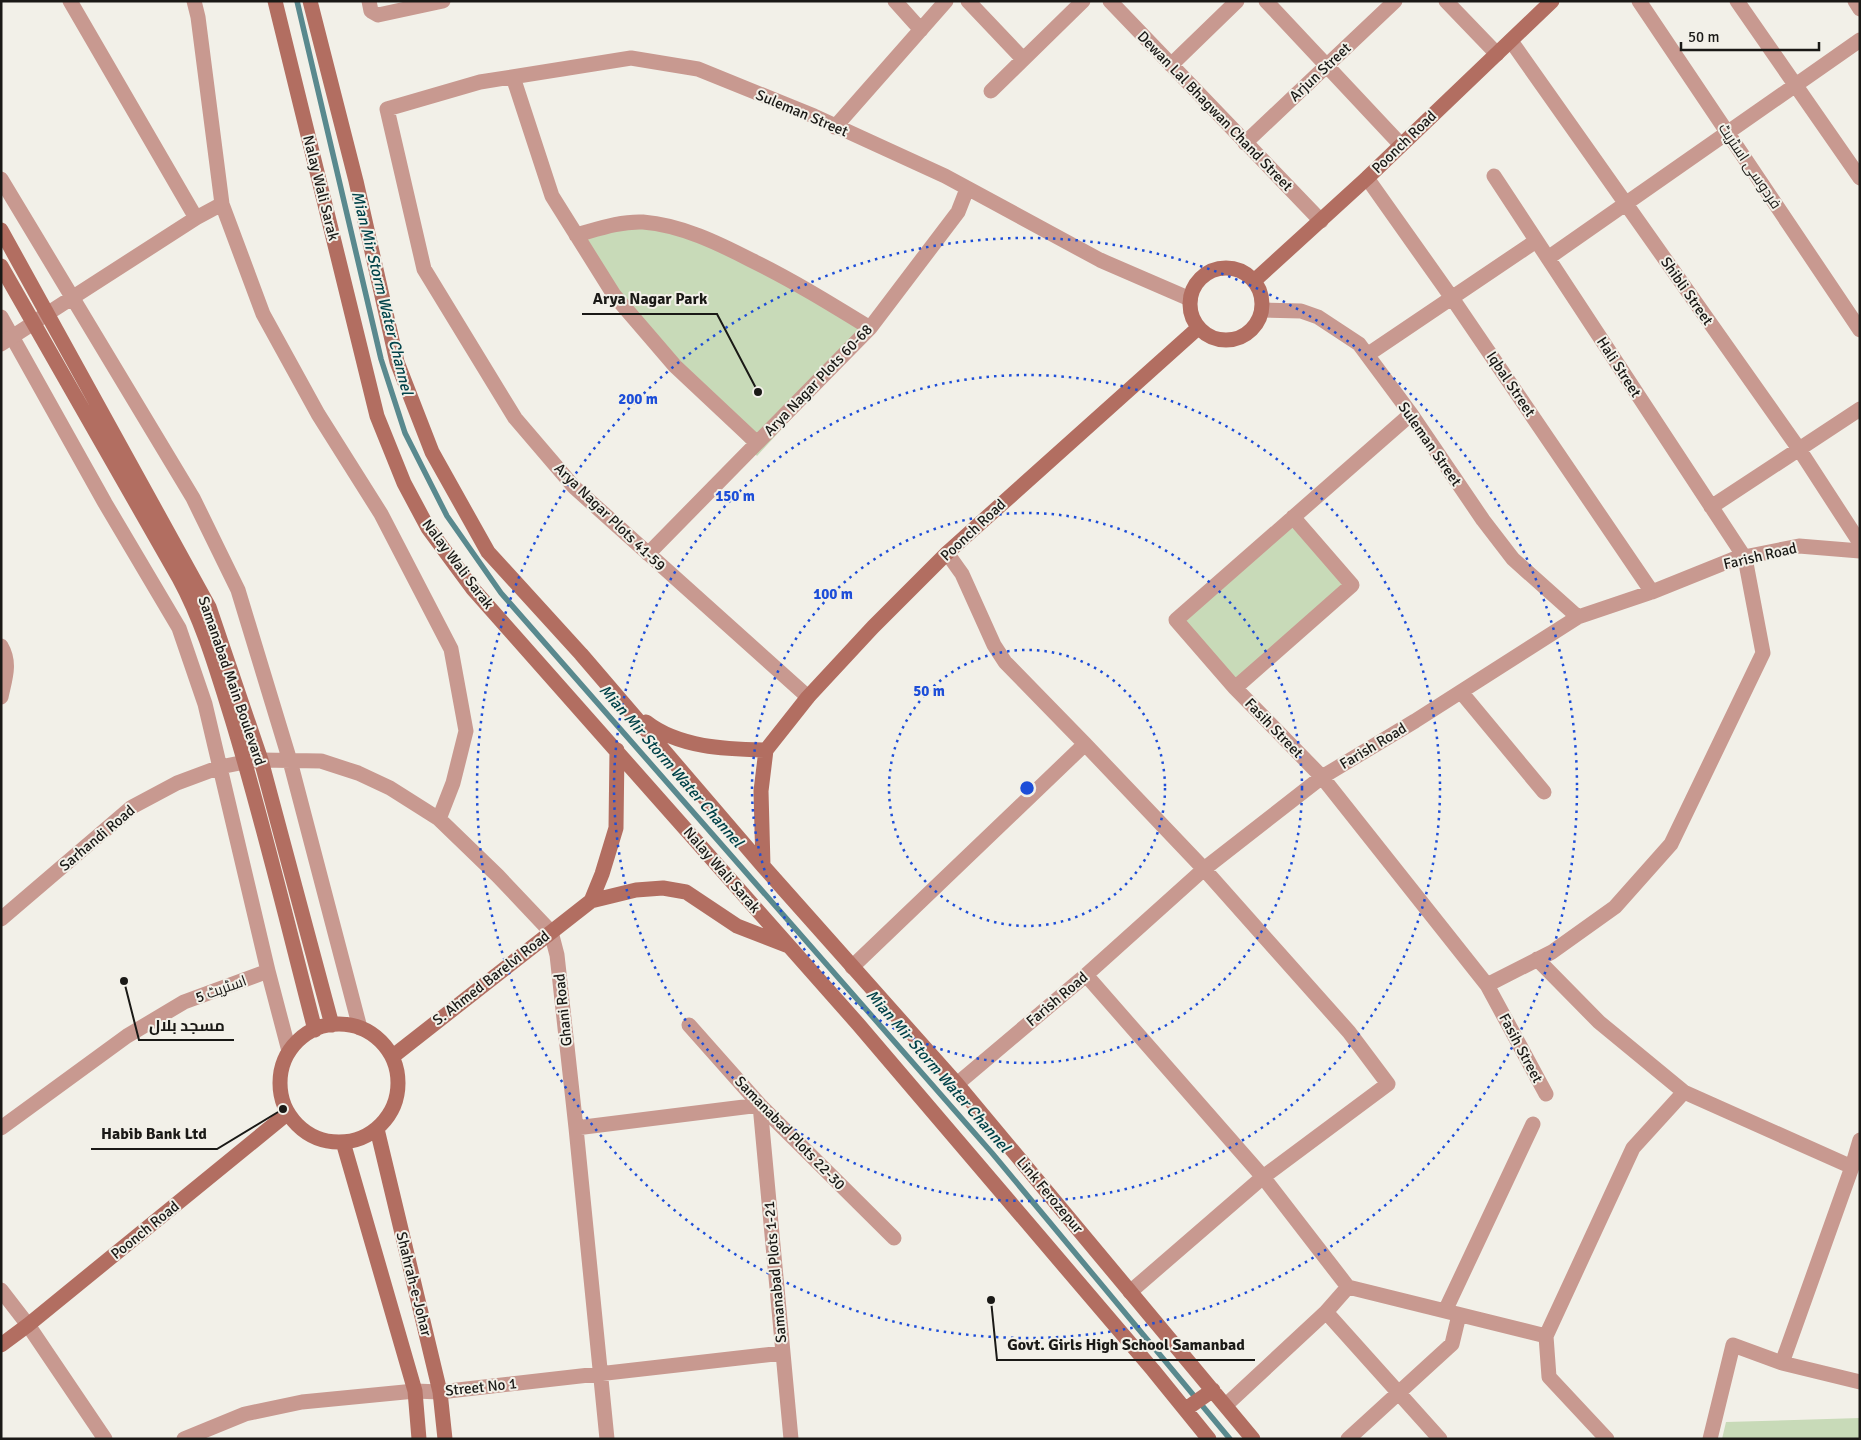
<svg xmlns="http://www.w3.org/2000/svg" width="1861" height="1440" font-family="Signika,Cairo,sans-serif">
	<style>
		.green { fill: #c8dab8 }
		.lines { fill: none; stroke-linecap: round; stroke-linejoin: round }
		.stream { stroke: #59898e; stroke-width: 5.5 }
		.minor { stroke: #c89990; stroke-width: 15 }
		.tertiary { stroke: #c89990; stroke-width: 15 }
		.secondary { stroke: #b26e61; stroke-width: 15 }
		.ring { fill: none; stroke: #1d4ed8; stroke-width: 2.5; stroke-dasharray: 2.5 5 }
		.labels { text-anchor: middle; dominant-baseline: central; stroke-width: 4; stroke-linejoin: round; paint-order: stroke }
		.street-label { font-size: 15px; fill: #1a1916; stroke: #f2f0e8 }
		.water-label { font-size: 16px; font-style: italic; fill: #004249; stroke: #f2f0e8 }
		.centre { fill: #1d4ed8; stroke: #f2f0e8; stroke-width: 2.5 }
		.ring-label { font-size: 15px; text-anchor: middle; font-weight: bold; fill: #1d4ed8; stroke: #f2f0e8; stroke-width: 4; stroke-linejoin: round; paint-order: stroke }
		.leader { fill: none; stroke: #1a1916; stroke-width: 2 }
		.callout-dot { fill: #1a1916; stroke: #f2f0e8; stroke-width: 2 }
		.callout-label { font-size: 16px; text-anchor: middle; font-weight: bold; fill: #1a1916; stroke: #f2f0e8; stroke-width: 4; stroke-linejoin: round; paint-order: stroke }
	</style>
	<rect width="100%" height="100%" fill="#f2f0e8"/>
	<path class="green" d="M643,227L684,236L722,250L873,329L757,456L610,286L578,236Z
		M1293,517L1352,585L1235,688L1176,620Z
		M1860,1418V1439H1722L1726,1422Z"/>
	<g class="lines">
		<path class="stream" d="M297,1L381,359L405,433L447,516L501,593L992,1153L1230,1439"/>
		<path class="minor" d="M70,1L196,218
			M194,1L198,17L222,204
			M369,1L371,11L378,15L443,1
			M895,1L921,30
			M968,1L1023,59
			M1110,1L1321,221
			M1266,1L1401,145
			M1446,1L1497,54
			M1639,1L1860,330
			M1737,1L1860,178
			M1855,1L1860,9
			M1511,41L1799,449L1860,543
			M1171,65L1237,1
			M513,77L552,196L614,295L675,366L757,443
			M991,91L1083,1
			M835,127L946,1
			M1245,143L1395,1
			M1367,178L1452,298L1652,592
			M1,179L193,498L238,590L290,761L360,1028
			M576,235C598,229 620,221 643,222C681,225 718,243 751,260C792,280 831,304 870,328
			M1548,258L1860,40
			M1262,310L1301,311L1318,317L1359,344L1411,414L1483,520L1513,559L1578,617
			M1,317L105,503L179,628L205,704L268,971L184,1002L127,1036L1,1128
			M36,321L196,218L222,204L263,314L318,414L381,514L451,649L466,731L453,783L439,819
			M1367,355L1536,241
			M1411,414L1176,620L1235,688L1322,777L1487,985L1546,1094
			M1711,507L1860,409
			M947,553L962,574L994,645L1005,662L1085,744L1204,869L1349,1032L1388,1084L1263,1177L1130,1292
			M648,554L870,328L958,212L967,189
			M1,646C11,663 5,678 1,697
			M1235,688L1352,585L1293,517
			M1461,692L1544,792
			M808,697L574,487L515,418L424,269L387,109L480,82L631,58L698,69L814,116L945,176L1100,260L1190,299
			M1,919L132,807L177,783L220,767L245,762L261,760L321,761L358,773L390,788L439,819L498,876L551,932L557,955L576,1128L607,1439
			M1537,959L1599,1022L1684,1092L1852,1167
			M852,967L1085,744
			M268,971L289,1051
			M1086,975L1263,1177L1348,1287L1326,1312L1440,1439
			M1487,985L1552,952L1615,907L1671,844L1763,653L1745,558L1494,176
			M689,1025L760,1105L894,1238
			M957,1084L1086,975L1204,869L1322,777L1415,721L1578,617L1652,592L1734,559L1799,546L1860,551
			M576,1128L760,1105L791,1439
			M1860,1140L1852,1167L1782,1363L1860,1382
			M1348,1287L1546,1336
			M1,1290L28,1325L105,1439
			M1445,1311L1533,1124
			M1226,1405L1326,1312
			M184,1439L245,1414L302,1402L415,1391L440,1392L783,1353
			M1348,1439L1452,1344L1459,1315
			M1607,1439L1549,1377L1546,1336L1633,1148L1684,1092
			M1710,1439L1733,1345L1782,1363"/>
		<path class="tertiary" d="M1,344L35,322"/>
		<path class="secondary" d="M275,1L377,416L404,483L428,528L473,589L858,1024L1153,1370L1209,1439
			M310,1L356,181L397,362L432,452L488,552L581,654L763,866L957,1084L1253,1439
			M1,230L209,607L261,760L332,1025
			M1,266L179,578C203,622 217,671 232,719C263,821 288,926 315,1030
			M1190 304a36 36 0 1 1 72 0a36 36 0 1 1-72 0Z
			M1254,281L1367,178L1552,1
			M646,722C679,748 727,749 766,750
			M763,866L761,791L766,750L808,697L873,627L947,553L1198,328
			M591,901L602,874L616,828L617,750
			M280 1083a59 59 0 1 1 118 0a59 59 0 1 1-118 0Z
			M392,1057L591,901L636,890L663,888L686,892L737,926L786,945
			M377,1129L440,1392L445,1439
			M343,1142L415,1391L419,1439
			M1,1345L28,1325L288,1113
			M1186,1409L1213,1390"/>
	</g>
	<g class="ring">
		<circle cx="1027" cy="788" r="138"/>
		<circle cx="1027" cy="788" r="275"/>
		<circle cx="1027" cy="788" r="413"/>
		<circle cx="1027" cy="788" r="550"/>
	</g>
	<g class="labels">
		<g class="street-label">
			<text transform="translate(1320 72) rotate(-43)">Arjun Street</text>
			<text transform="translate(1215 111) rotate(46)">Dewan Lal Bhagwan Chand Street</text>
			<text transform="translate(802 113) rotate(23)">Suleman Street</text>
			<text transform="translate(1404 142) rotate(-44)">Poonch Road</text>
			<text transform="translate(1750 166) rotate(56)">فردوسی اسٹریٹ</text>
			<text transform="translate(321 188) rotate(76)">Nalay Wali Sarak</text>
			<text transform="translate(1687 291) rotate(55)">Shibli Street</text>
			<text transform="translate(1619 367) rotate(57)">Hali Street</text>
			<text transform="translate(818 380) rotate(-46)">Arya Nagar Plots 60-68</text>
			<text transform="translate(1511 384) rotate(56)">Iqbal Street</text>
			<text transform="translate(1430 444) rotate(55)">Suleman Street</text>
			<text transform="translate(610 517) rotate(44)">Arya Nagar Plots 41-59</text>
			<text transform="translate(973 530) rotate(-43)">Poonch Road</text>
			<text transform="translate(1760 556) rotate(-13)">Farish Road</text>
			<text transform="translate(458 564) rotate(53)">Nalay Wali Sarak</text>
			<text transform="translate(232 681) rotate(71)">Samanabad Main Boulevard</text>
			<text transform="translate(1274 728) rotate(46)">Fasih Street</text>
			<text transform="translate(1373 746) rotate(-31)">Farish Road</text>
			<text transform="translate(97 838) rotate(-40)">Sarhandi Road</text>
			<text transform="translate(722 870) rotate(49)">Nalay Wali Sarak</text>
			<text transform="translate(491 978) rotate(-38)">S. Ahmed Barelvi Road</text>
			<text transform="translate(221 989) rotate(-20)">اسٹریٹ 5</text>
			<text transform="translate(1057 999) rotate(-40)">Farish Road</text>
			<text transform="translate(563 1010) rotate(-96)">Ghani Road</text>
			<text transform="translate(1521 1048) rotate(62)">Fasih Street</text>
			<text transform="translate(790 1133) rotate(46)">Samanabad Plots 22-30</text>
			<text transform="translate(1050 1195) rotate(50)">Link Ferozepur</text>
			<text transform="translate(145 1230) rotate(-39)">Poonch Road</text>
			<text transform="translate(775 1272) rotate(-95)">Samanabad Plots 1-21</text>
			<text transform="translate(414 1284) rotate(76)">Shahrah-e-Johar</text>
			<text transform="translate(481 1387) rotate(-6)">Street No 1</text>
		</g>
		<g class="water-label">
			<text transform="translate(382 293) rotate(76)">Mian Mir Storm Water Channel</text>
			<text transform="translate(671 766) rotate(49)">Mian Mir Storm Water Channel</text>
			<text transform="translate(938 1071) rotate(49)">Mian Mir Storm Water Channel</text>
		</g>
	</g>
	<circle cx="1027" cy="788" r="8" class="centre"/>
	<g class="ring-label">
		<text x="638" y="404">200 m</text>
		<text x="735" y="501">150 m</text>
		<text x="833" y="599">100 m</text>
		<text x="929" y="696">50 m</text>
	</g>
	<path class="leader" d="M758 392L717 314H582M124 981L139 1040H234M283 1109L217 1149H91M991 1300L997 1360H1255"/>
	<g class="callout-dot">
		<circle cx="758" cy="392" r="5"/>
		<circle cx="124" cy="981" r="5"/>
		<circle cx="283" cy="1109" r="5"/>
		<circle cx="991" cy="1300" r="5"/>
	</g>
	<g class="callout-label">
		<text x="650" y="304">Arya Nagar Park</text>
		<text x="187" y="1031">مسجد بلال</text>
		<text x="154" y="1139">Habib Bank Ltd</text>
		<text x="1126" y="1350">Govt. Girls High School Samanbad</text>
	</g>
	<rect width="1861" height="1440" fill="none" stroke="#1a1916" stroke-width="5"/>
	<path d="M1681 42v8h138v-8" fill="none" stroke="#1a1916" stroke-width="2.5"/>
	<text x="1688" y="42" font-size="15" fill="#1a1916" stroke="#f2f0e8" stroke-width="4" paint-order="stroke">50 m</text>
</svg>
